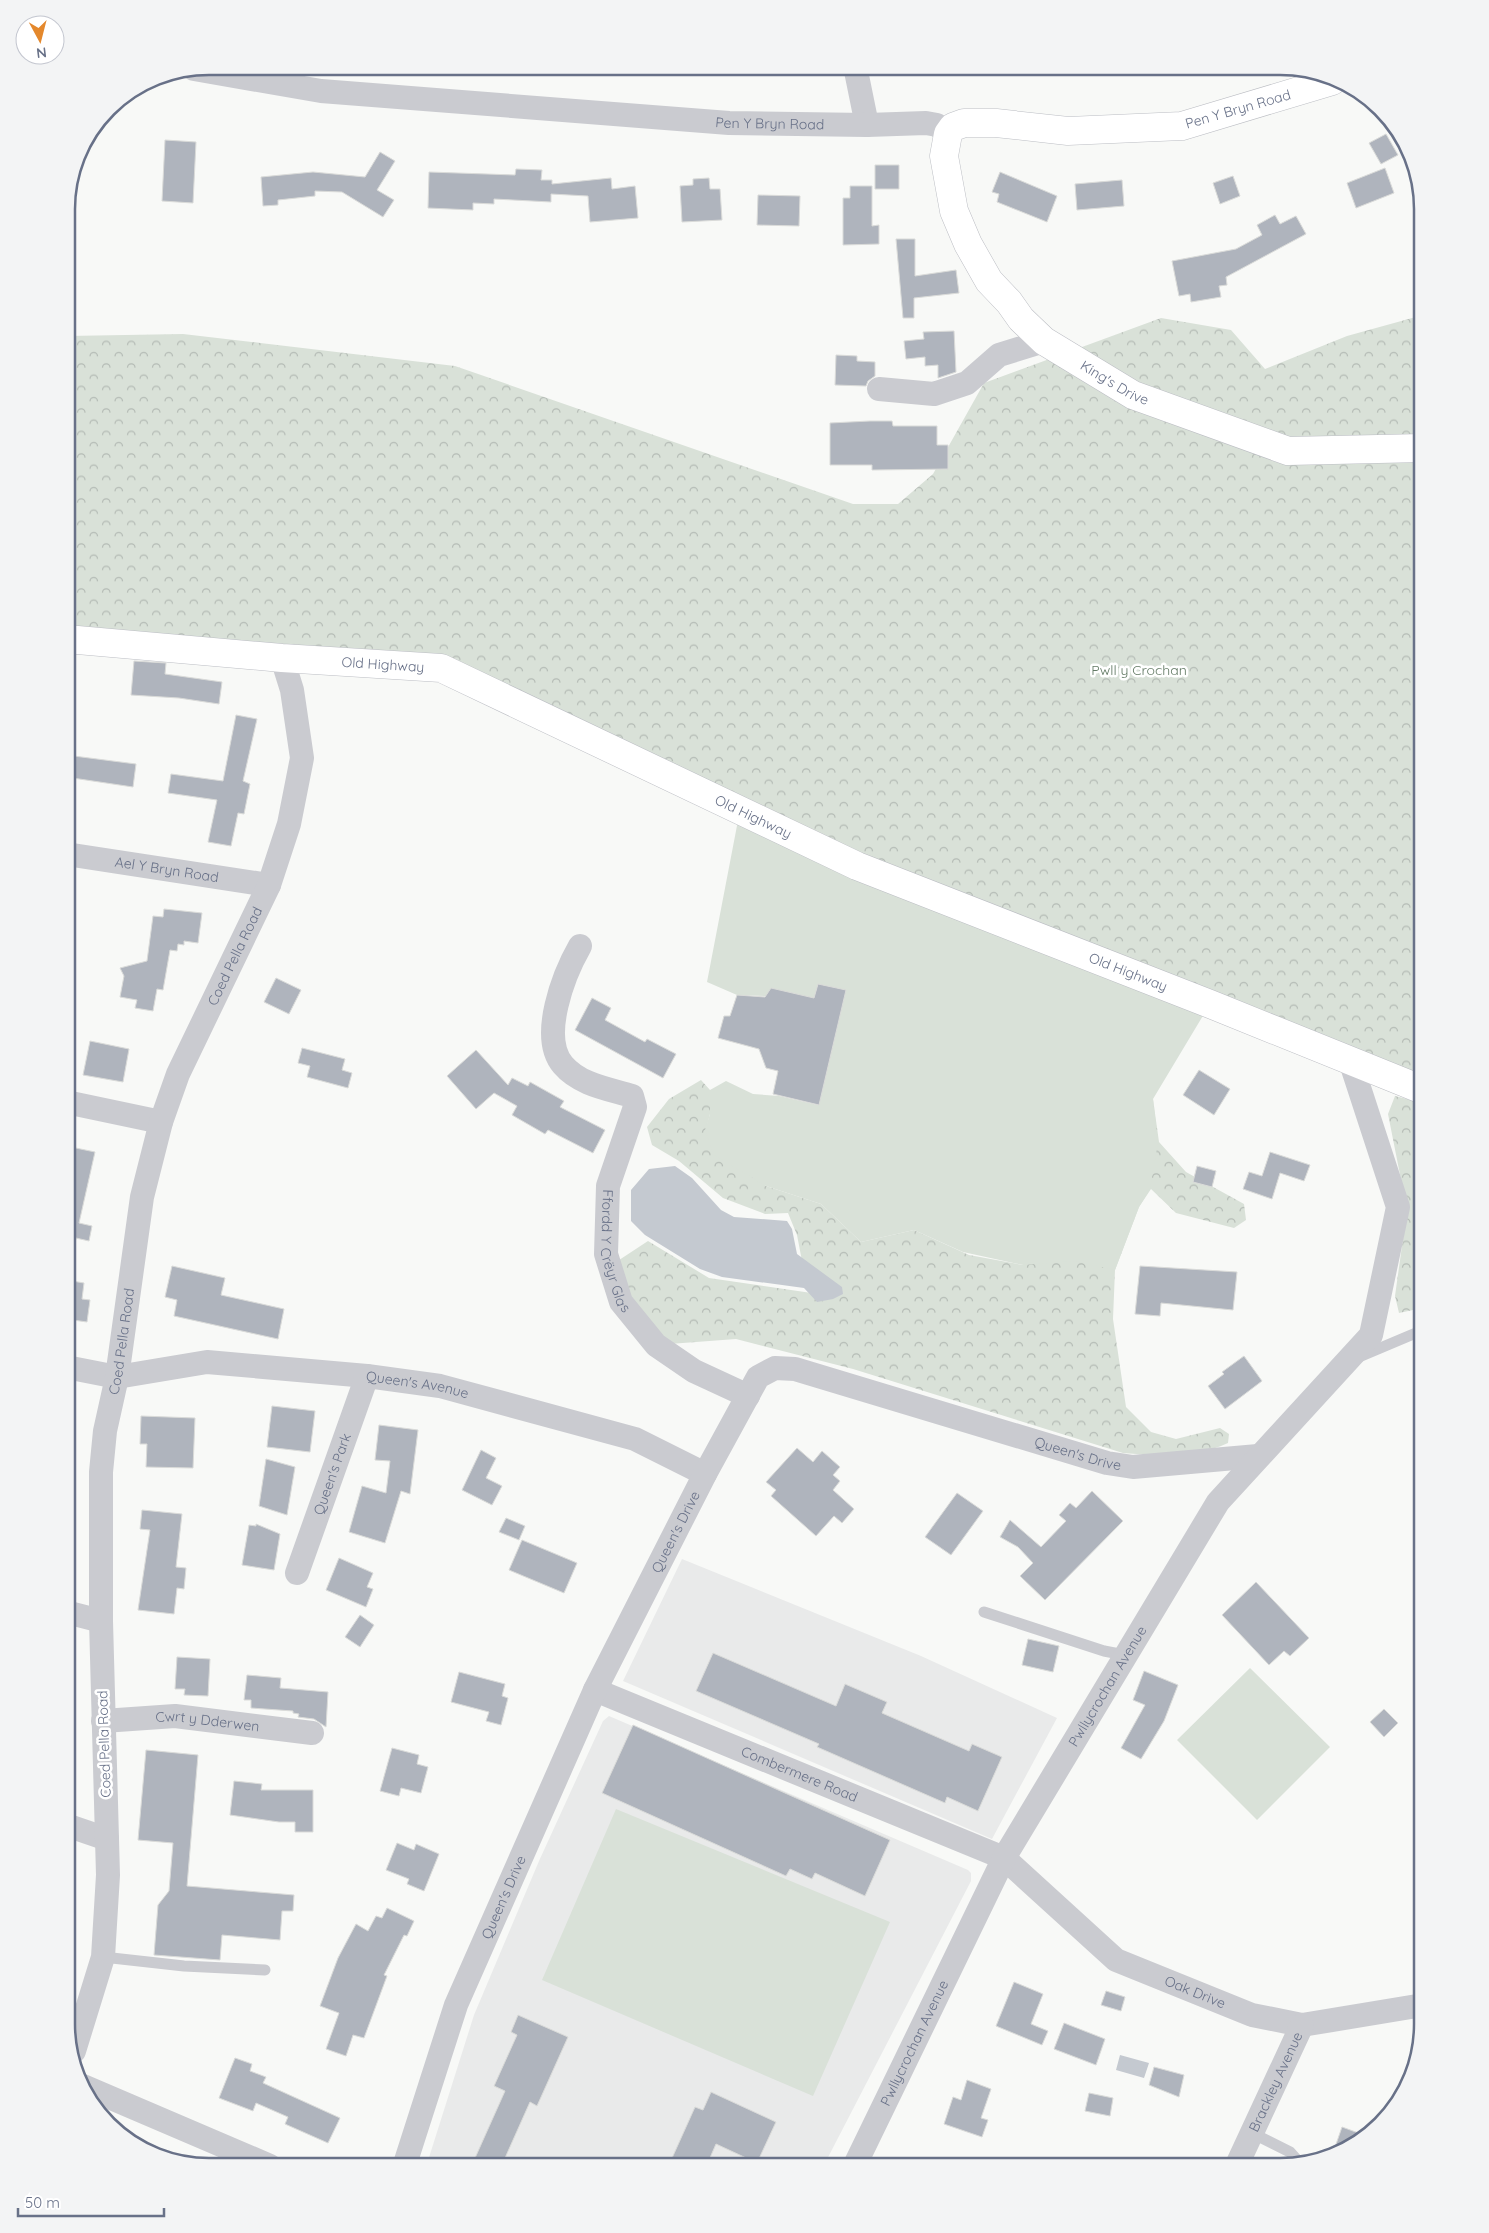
<svg xmlns="http://www.w3.org/2000/svg" width="1489" height="2233" font-family="Quicksand,sans-serif">
	<style>
		.built { fill: #e9eaea }
		.forest { fill: url(#forest-crowns) }
		.garden { fill: #d9e1d8 }
		.water { fill: #c4c9d0 }
		.building { fill: #afb4bd; stroke: #dadbd9 }
		.lines { fill: none; stroke-linecap: round; stroke-linejoin: round }
		.secondary-casing { stroke: #bcbec4; stroke-width: 29 }
		.lane { stroke: #cacbd0; stroke-width: 11 }
		.street { stroke: #cacbd0; stroke-width: 24 }
		.secondary { stroke: #fff; stroke-width: 28 }
		.labels { text-anchor: middle; dominant-baseline: central; stroke-width: 5; stroke-linejoin: round; paint-order: stroke }
		.street-label { font-size: 14px; fill: #687188; stroke: #fff }
		.park-label { font-size: 14px; fill: #637a65; stroke: #fff }
		.rim { fill: none; stroke: #687188; stroke-width: 2.5 }
	</style>
	<defs>
		<pattern id="forest-crowns" width="20" height="18" patternUnits="userSpaceOnUse" patternTransform="scale(1.25)"><rect width="20" height="18" fill="#d9e1d8"/><path d="M2 6a3 3 0 1 1 6 0M12 15a3 3 0 1 1 6 0" fill="none" stroke="#b4bbb5"/></pattern>
	</defs>
	<rect width="100%" height="100%" fill="#f8f9f7"/>
	<path class="built" d="M682,1559L921,1656L1057,1718L992,1839L623,1681Z
		M609,1716L968,1870L971,1873V1881L823,2167H426L474,2015L539,1861L603,1721Z"/>
	<path class="forest" d="M1423,315V1090L857,866L441,668L66,639L67,336L183,334L455,366L853,504H898L933,474L984,383L1161,318L1231,330L1265,369L1347,336Z
		M701,1080L710,1090V1114L706,1130L766,1186L821,1204L861,1242L914,1230L969,1255L1023,1265L1153,1099L1159,1142L1186,1172L1244,1204L1246,1220L1234,1228L1176,1213L1151,1189L1139,1207L1115,1270L1113,1319L1126,1407L1151,1432L1176,1439L1220,1428L1229,1434L1228,1443C1196,1458 1158,1456 1123,1453L853,1369L736,1339L656,1345L610,1266L648,1241L709,1278L832,1296L802,1261L797,1235L788,1213L765,1214L723,1198L679,1161L652,1145L647,1127L669,1099Z
		M1395,1096L1423,1103V1295L1413,1310L1399,1313L1395,1296L1407,1210L1388,1114Z"/>
	<path class="garden" d="M740,810L1210,1004L1153,1099L1158,1142L1150,1189L1139,1207L1115,1270L1074,1261L1023,1265L963,1252L914,1230L861,1242L821,1204L766,1186L714,1155L705,1130L710,1114V1090L726,1081L753,1094L779,1096L818,1105L845,990L818,984L814,998L737,995L707,982Z
		M1250,1668L1330,1747L1257,1820L1177,1740Z
		M616,1809L890,1922L813,2096L542,1980Z"/>
	<path class="water" d="M675,1166L692,1178L721,1210L734,1217L787,1221L792,1229L797,1254L842,1287L843,1294L833,1299L817,1302L804,1288L722,1277L700,1269L645,1235L631,1221V1190L649,1169Z
		M1120,2055L1149,2063L1144,2078L1116,2070Z"/>
	<path class="building" d="M1386,134L1398,155L1381,164L1369,143Z
		M165,140L196,142L193,203L162,201Z
		M380,152L395,161L377,190L394,200L383,217L342,192L315,191V196L278,200V205L263,206L261,177L313,172L365,177Z
		M875,165H899V189H875Z
		M1385,168L1394,193L1356,208L1347,183Z
		M516,169L542,170L541,180H552V184L611,178L612,189L635,186L638,218L590,222L588,196L551,194V202L494,199V204L473,203V210L428,208L429,172L515,175Z
		M1000,172L1057,196L1047,222L997,202L999,194L992,192Z
		M1233,176L1240,196L1220,204L1213,183Z
		M709,178L710,189H720L722,220L682,222L680,186L693,185V179Z
		M1122,180L1124,206L1077,210L1075,184Z
		M850,186H872V226L879,225V244L843,245V198H850Z
		M758,195L800,196L799,226L757,225Z
		M1275,215L1280,224L1296,216L1306,234L1226,277L1227,285L1219,286L1221,297L1191,302L1190,294L1179,296L1172,261L1236,249L1262,235L1257,225Z
		M896,239H915V276L956,270L959,293L914,298V318H903Z
		M954,331L956,372L938,378V365L925,366V357L906,359L904,341L924,339L923,332Z
		M836,355L857,356V361L875,362V376L868,381L866,386L835,385Z
		M870,421H892L893,426H937V445H948V469L872,470V465H830V423Z
		M134,661L166,663L165,674L222,682L219,704L179,698L131,695Z
		M236,715L257,719L243,781L250,784L244,814L238,813L231,846L208,842L217,800L168,793L171,774L223,781Z
		M66,755L136,764L133,787L66,777Z
		M164,909L202,913L198,943L184,941V945L178,944L177,951L170,950L163,990L157,989L153,1011L135,1008L137,1000L120,997L124,976L120,968L147,961L153,916L163,917Z
		M276,978L301,990L289,1014L264,1002Z
		M818,984L846,990L819,1105L773,1094L778,1071L766,1068L759,1049L718,1038L724,1016H730L737,995L765,997L771,988L814,998Z
		M592,998L611,1008L605,1020L645,1042L647,1039L676,1054L663,1078L575,1030Z
		M90,1041L129,1049L123,1082L83,1075Z
		M302,1048L345,1059L342,1070L352,1073L348,1088L307,1077L310,1066L298,1063Z
		M476,1050L508,1085L512,1078L528,1086L530,1082L564,1101L560,1107L605,1130L593,1153L548,1130L545,1134L512,1115L517,1106L494,1093L476,1109L447,1076Z
		M1199,1070L1230,1089L1214,1115L1183,1095Z
		M66,1146L95,1152L79,1223L92,1226L89,1241L76,1238L73,1252L66,1251Z
		M1270,1152L1310,1165L1304,1181L1280,1173L1272,1199L1243,1189L1249,1172L1262,1176Z
		M1197,1166L1216,1171L1212,1187L1193,1182Z
		M172,1266L225,1278L221,1295L284,1309L278,1339L174,1316L177,1300L165,1297Z
		M1140,1266L1237,1272L1233,1310L1161,1303L1160,1316L1135,1314Z
		M66,1280L84,1283L82,1299L90,1300L87,1322L66,1319Z
		M1244,1356L1262,1381L1225,1409L1208,1386L1224,1374L1222,1372Z
		M272,1406L315,1411L310,1452L267,1447Z
		M141,1416L195,1418L193,1468L146,1467L147,1444H140Z
		M379,1425L418,1430L410,1494L401,1491L385,1543L349,1532L362,1486L386,1493L390,1461L375,1460Z
		M797,1448L813,1462L822,1451L840,1467L833,1475L840,1481L833,1490L854,1509L842,1523L834,1516L816,1536L771,1496L776,1490L766,1482Z
		M481,1450L496,1458L486,1478L502,1486L492,1505L462,1490Z
		M266,1459L295,1467L287,1515L259,1506Z
		M1092,1491L1123,1521L1045,1600L1020,1576L1033,1563L1018,1547L1000,1537L1010,1520L1041,1547L1066,1521L1059,1515L1070,1503L1076,1508Z
		M957,1493L983,1511L951,1555L925,1537Z
		M142,1510L182,1514L176,1567L186,1568L184,1589L177,1588L174,1614L138,1610L150,1530L140,1529Z
		M506,1518L525,1526L519,1540L499,1532Z
		M256,1524L280,1534L274,1570L242,1565L249,1525L256,1526Z
		M522,1540L577,1563L564,1593L509,1570Z
		M339,1558L373,1573L367,1587L373,1589L366,1607L326,1590Z
		M1256,1582L1309,1638L1290,1656L1284,1651L1269,1665L1222,1615Z
		M360,1615L374,1625L360,1647L345,1637Z
		M1028,1639L1059,1646L1053,1672L1022,1665Z
		M713,1653L836,1706L845,1684L887,1702L882,1713L969,1751L972,1744L1002,1757L978,1811L947,1797L945,1803L817,1747L819,1744L696,1691Z
		M177,1657L210,1659L208,1696L184,1695L185,1689H175Z
		M1144,1671L1178,1685L1164,1721L1141,1759L1121,1748L1145,1705L1133,1700Z
		M459,1672L505,1684L502,1696L508,1698L501,1725L486,1721L489,1712L451,1702Z
		M247,1675L281,1678L280,1688L328,1692L326,1727L314,1719L298,1717L299,1714L293,1713V1711L251,1708V1700H244Z
		M1384,1709L1398,1723L1384,1737L1370,1722Z
		M633,1725L890,1840L865,1896L815,1873L812,1879L790,1869L786,1876L602,1793Z
		M392,1748L419,1755L417,1764L428,1767L421,1793L401,1788L399,1796L380,1791Z
		M146,1750L198,1755L187,1886L294,1895L293,1911H282L280,1940L222,1935L220,1960L154,1955L158,1905L169,1891L173,1843L138,1840Z
		M234,1781L262,1784L261,1790H313V1832H295V1822H279L230,1815Z
		M397,1843L414,1850L416,1844L439,1854L424,1891L407,1884L409,1879L386,1870Z
		M387,1908L414,1921L407,1936L404,1935L384,1975L387,1976L364,2038L353,2035L346,2056L326,2049L339,2013L320,2006L338,1958L356,1924L368,1931L376,1916L382,1918Z
		M1014,1982L1043,1994L1031,2024L1048,2031L1042,2045L996,2026Z
		M1106,1991L1125,1997L1121,2011L1101,2005Z
		M518,2015L568,2037L537,2106L530,2102L501,2167H471L505,2091L494,2086L517,2035L511,2032Z
		M1064,2023L1105,2039L1096,2065L1054,2049Z
		M235,2058L252,2064L250,2071L266,2077L263,2083L340,2118L328,2143L285,2124L288,2117L256,2103L253,2111L219,2098Z
		M1154,2067L1184,2075L1179,2097L1149,2085Z
		M967,2080L991,2089L981,2118L988,2120L982,2137L944,2124L953,2097L961,2100Z
		M711,2092L776,2122L757,2163L716,2144L706,2167H668L695,2107L703,2110Z
		M1089,2093L1113,2098L1110,2116L1085,2111Z
		M1342,2127L1364,2135L1351,2148L1333,2153Z"/>
	<g class="lines">
		<g class="secondary-casing">
			<g id="secondary">
				<path id="s12" d="M1332,81L1182,126L1068,131L996,123H964L953,127L948,134L944,156L954,211L968,244L989,281L1009,302L1021,319L1044,341L1133,395L1288,451L1423,448"/>
				<path id="s13" d="M66,639L282,658L441,668L857,866L1210,1004L1423,1090"/>
			</g>
		</g>
		<path class="lane" d="M1359,1357L1423,1330
			M984,1612L1104,1651L1125,1655
			M103,1957L184,1966L265,1970
			M1252,2133L1290,2152L1299,2162"/>
		<g class="street">
			<path d="M855,66L867,125"/>
			<path id="s1" d="M194,69L321,91L729,123L867,125L926,123L937,125L948,134"/>
			<path d="M879,389L934,394L967,383L999,355L1044,341"/>
			<path id="s2" d="M66,854L269,885"/>
			<path id="s3" d="M580,946C564,974 539,1037 563,1065C580,1085 609,1089 632,1096L635,1107L608,1186L606,1254L621,1302L656,1345L694,1371L748,1396"/>
			<path d="M66,1102L161,1122"/>
			<path id="s4" d="M66,1367L117,1377L207,1362L367,1376L440,1386L635,1439L705,1474"/>
			<path id="s5" d="M297,1573L367,1376"/>
			<path d="M66,1612L101,1621"/>
			<path id="s6" d="M595,1690L1004,1858L1116,1960L1252,2015L1302,2025L1423,2005"/>
			<path id="s7" d="M103,1721L175,1716L312,1733"/>
			<path d="M66,1825L107,1839"/>
			<path id="s8" d="M74,2051L103,1957L108,1875L101,1621V1472L105,1431L117,1377L142,1197L161,1122L178,1074L269,885L289,824L302,758L292,690L282,658"/>
			<path d="M83,2086L270,2166"/>
			<path id="s9" d="M404,2167L456,2005L595,1690L705,1474L758,1377L775,1368L795,1369L1107,1463L1133,1467L1258,1456"/>
			<path id="s10" d="M854,2167L1004,1858L1218,1502L1371,1335L1398,1207L1350,1060"/>
			<path id="s11" d="M1236,2167L1302,2025"/>
		</g>
		<use href="#secondary" class="secondary"/>
	</g>
	<g class="labels">
		<g class="street-label">
			<text transform="translate(1238 109) rotate(-16)">Pen Y Bryn Road</text>
			<text stroke="none"><textPath href="#s1" startOffset="579">Pen Y Bryn Road</textPath></text>
			<text stroke="none"><textPath href="#s12" startOffset="716">King's Drive</textPath></text>
			<text stroke="none"><textPath href="#s13" startOffset="318">Old Highway</textPath></text>
			<text stroke="none"><textPath href="#s13" startOffset="722">Old Highway</textPath></text>
			<text stroke="none"><textPath href="#s2" startOffset="102">Ael Y Bryn Road</textPath></text>
			<text stroke="none"><textPath href="#s8" startOffset="1121">Coed Pella Road</textPath></text>
			<text stroke="none"><textPath href="#s13" startOffset="1128">Old Highway</textPath></text>
			<text stroke="none"><textPath href="#s3" startOffset="364">Ffordd Y Crëyr Glas</textPath></text>
			<text stroke="none"><textPath href="#s8" startOffset="716">Coed Pella Road</textPath></text>
			<text stroke="none"><textPath href="#s4" startOffset="355">Queen's Avenue</textPath></text>
			<text stroke="none"><textPath href="#s9" startOffset="1202">Queen's Drive</textPath></text>
			<text stroke="none"><textPath href="#s5" startOffset="105">Queen's Park</textPath></text>
			<text stroke="none"><textPath href="#s9" startOffset="692">Queen's Drive</textPath></text>
			<text stroke="none"><textPath href="#s10" startOffset="544">Pwllycrochan Avenue</textPath></text>
			<text stroke="none"><textPath href="#s7" startOffset="105">Cwrt y Dderwen</textPath></text>
			<text transform="translate(104 1744) rotate(-92)">Coed Pella Road</text>
			<text stroke="none"><textPath href="#s6" startOffset="221">Combermere Road</textPath></text>
			<text stroke="none"><textPath href="#s9" startOffset="288">Queen's Drive</textPath></text>
			<text stroke="none"><textPath href="#s6" startOffset="679">Oak Drive</textPath></text>
			<text stroke="none"><textPath href="#s10" startOffset="138">Pwllycrochan Avenue</textPath></text>
			<text stroke="none"><textPath href="#s11" startOffset="94">Brackley Avenue</textPath></text>
		</g>
		<g class="park-label">
			<text x="1139" y="670">Pwll y Crochan</text>
		</g>
	</g>
	<path d="M0 0H1489V2233H0ZM209 75H1280A134 134 0 0 1 1414 209V2024A134 134 0 0 1 1280 2158H209A134 134 0 0 1 75 2024V209A134 134 0 0 1 209 75Z" fill="#f3f4f5" fill-rule="evenodd"/>
	<path class="rim" d="M209 75H1280A134 134 0 0 1 1414 209V2024A134 134 0 0 1 1280 2158H209A134 134 0 0 1 75 2024V209A134 134 0 0 1 209 75Z"/>
	<g transform="translate(40 40) rotate(173)"><circle r="24" fill="#ffffff" stroke="#c3c6cf"/>
	<path d="M0-4L9 19L0 12L-9 19Z" fill="#e4882c"/>
	<text y="-8" font-size="14" font-weight="bold" text-anchor="middle" fill="#687188">N</text>
	</g>
	<path d="M18 2208v8h146v-8" fill="none" stroke="#687188" stroke-width="2.5"/>
	<text x="25" y="2208" font-size="15" fill="#687188" stroke="#ffffff" stroke-width="4" paint-order="stroke">50 m</text>
</svg>
